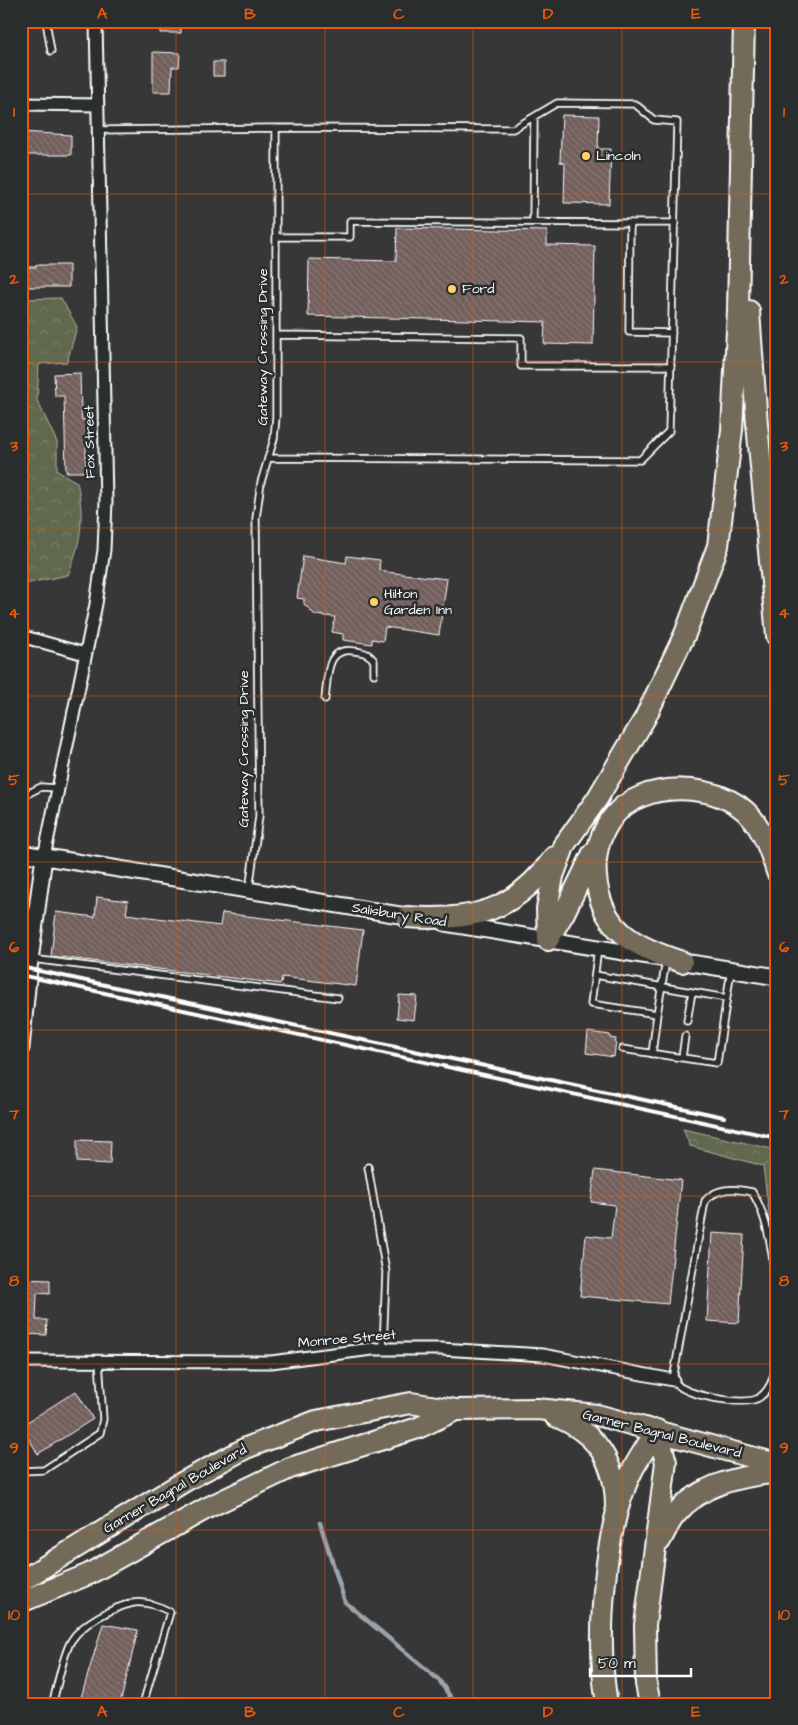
<svg xmlns="http://www.w3.org/2000/svg" width="798" height="1725" font-family="'Architects Daughter',sans-serif">
	<style>
		.forest { fill: url(#forest-crowns); stroke: #b0b4a6 }
		.lines { fill: none; stroke-linecap: round; stroke-linejoin: round }
		.stream { stroke: #9ba4ac; stroke-width: 4.5 }
		.building { fill: url(#building-back-hatch); stroke: #fff }
		.lane-casing { stroke: #fff; stroke-width: 9 }
		.street-casing { stroke: #fff; stroke-width: 15 }
		.secondary-casing { stroke: #fff; stroke-width: 19 }
		.highway-casing { stroke: #fff; stroke-width: 24 }
		.lane { stroke: #2a2d2e; stroke-width: 5.5 }
		.street { stroke: #2a2d2e; stroke-width: 11 }
		.secondary { stroke: #2a2d2e; stroke-width: 15 }
		.highway { stroke: #736b5a; stroke-width: 20 }
		.rail { stroke: #fff; stroke-width: 4 }
		.grid { fill: none; stroke: #e8590c; stroke-width: 1; stroke-opacity: 0.55 }
		.poi-dot { fill: #ffd166; stroke: #2a2d2e; stroke-width: 2 }
		.labels { text-anchor: middle; dominant-baseline: central; stroke-width: 5; stroke-linejoin: round; paint-order: stroke }
		.poi-label { font-size: 14px; fill: #fff; stroke: #2a2d2e; text-anchor: start }
		.street-label { font-size: 14px; fill: #fff; stroke: #2a2d2e }
		.neatline { fill: none; stroke: #e8590c; stroke-width: 2 }
		.grid-label { font-size: 16px; text-anchor: middle; font-weight: bold; fill: #e8590c }
	</style>
	<defs>
		<pattern id="forest-crowns" width="20" height="18" patternUnits="userSpaceOnUse" patternTransform="scale(1.25)"><rect width="20" height="18" fill="#60684e"/><path d="M2 6a3 3 0 1 1 6 0M12 15a3 3 0 1 1 6 0" fill="none" stroke="#787f69"/></pattern>
		<pattern id="building-back-hatch" width="6" height="6" patternUnits="userSpaceOnUse" patternTransform="scale(1.25)"><rect width="6" height="6" fill="#725f5c"/><path d="M-1 5l2 2M0 0l6 6M5-1l2 2" fill="none" stroke="#877774"/></pattern>
	</defs>
	<rect width="100%" height="100%" fill="#383737"/>
	<filter id="ink" filterUnits="userSpaceOnUse"><feTurbulence type="fractalNoise" baseFrequency=".02" numOctaves="2"/><feDisplacementMap in="SourceGraphic" scale="10" xChannelSelector="R" yChannelSelector="G"/><feConvolveMatrix kernelMatrix="1 2 1 2 8 2 1 2 1" color-interpolation-filters="sRGB"/></filter>
	<g filter="url(#ink)">
		<path class="forest" d="M61,298L77,327L67,362L39,364L37,400L57,442V471L77,482C85,517 81,543 68,575L29,583L21,587V299Z
			M683,1129L777,1150V1276L763,1166L690,1146Z"/>
		<g class="lines">
			<path class="stream" d="M320,1523L345,1602L439,1680L455,1704"/>
		</g>
		<path class="building" d="M160,21H181V33H160Z
			M153,52L180,53L179,67H172L171,92H153Z
			M213,62H224V76H213Z
			M562,115L599,116L598,149H611L609,204L564,203L565,163L560,162Z
			M21,132L71,135V155H21Z
			M397,228L547,231V245L595,246L593,345L544,344L545,322L308,316L309,259L396,261Z
			M36,265H69V287H21V267H36Z
			M80,373L81,411L82,420L86,419V472H66L64,396H55L54,374Z
			M303,556L346,563L347,556L380,560L379,569L386,572L447,579L439,635L385,627L383,641L372,639V644L343,640V634L332,632L335,617L315,615L304,604V599L297,598Z
			M97,897L128,901L126,914L220,926L222,913L363,930L356,986L282,977L281,984L51,956L56,912L95,917Z
			M399,995L417,996L414,1020L397,1018Z
			M588,1032L610,1035V1038L616,1039L614,1057L586,1053Z
			M77,1140L111,1141L110,1164L77,1162Z
			M595,1170L681,1180L668,1304L580,1296L586,1235L611,1238L615,1205L591,1202Z
			M712,1233L744,1235L739,1323L707,1321Z
			M21,1279L50,1280V1294L37,1293L36,1320H47L46,1335L21,1334Z
			M76,1391L93,1419L38,1454L21,1426Z
			M103,1624L138,1630L120,1704H79Z"/>
		<g class="lines">
			<g class="lane-casing">
				<path id="lane" d="M46,21L51,51
					M98,130L276,128V417L274,439L261,482L256,518L259,816L249,890
					M533,222L534,117
					M276,237H350V221L630,223
					M672,333L629,332L630,223H675
					M277,335L521,338V366H671
					M268,458L640,460L669,431L677,122L654,120L635,104L557,103L513,129L276,128
					M325,699C328,678 325,646 354,651C363,652 369,653 374,661V674
					M21,792L29,793L41,787L57,788
					M598,948L591,1004L657,1014L666,961
					M32,959L338,998
					M595,975L726,998
					M687,1021L692,992
					M622,1049L717,1063L731,970
					M652,1054L657,1014
					M682,1058L685,1036
					M368,1167L386,1272L383,1349
					M777,1326C776,1286 774,1226 752,1192C735,1188 717,1187 705,1201L673,1380C676,1383 679,1387 682,1388C696,1396 747,1407 760,1397C772,1388 775,1373 777,1359
					M21,1471L44,1470L100,1433L103,1419L99,1361
					M52,1704C58,1686 62,1657 71,1641C83,1622 112,1608 133,1603C144,1601 160,1606 170,1612L143,1704"/>
			</g>
			<g class="street-casing">
				<path id="street" d="M21,104L98,105
					M21,636L85,654
					M44,857L96,604L104,550L106,501L96,21
					M21,1361L271,1362L372,1349H441L543,1355L673,1380"/>
			</g>
			<g class="secondary-casing">
				<path id="secondary" d="M21,853L418,918
					M445,923L777,977
					M21,1048L29,968L44,857"/>
			</g>
			<g class="highway-casing">
				<path id="highway" d="M749,311L757,424L777,636
					M407,917C471,922 515,912 554,857
					M548,940L547,909L553,876L565,844L597,799L645,718L685,634L718,546L732,430L738,310L744,21
					M548,940L564,913L593,853
					M682,962C635,947 600,930 596,876C594,855 599,836 612,818C640,779 721,781 751,817C764,832 771,853 777,872
					M555,1416C597,1433 616,1462 616,1507
					M660,1541C665,1532 669,1522 676,1514C702,1483 739,1477 777,1472
					M21,1581L185,1481L246,1448L316,1421L411,1403L456,1410L537,1409L597,1415L777,1464
					M21,1602L89,1574L207,1508L290,1468L418,1428L456,1410
					M607,1704C596,1640 603,1527 633,1469C640,1456 649,1443 657,1430
					M650,1704L646,1684L645,1625L666,1462L657,1430"/>
			</g>
			<use href="#lane" class="lane"/>
			<use href="#street" class="street"/>
			<use href="#secondary" class="secondary"/>
			<use href="#highway" class="highway"/>
			<path class="rail" d="M21,967L724,1117
				M21,975L777,1138"/>
		</g>
	</g>
	<path class="grid" d="M176,21V1704M325,21V1704M473,21V1704M622,21V1704M21,194H777M21,362H777M21,528H777M21,696H777M21,862H777M21,1030H777M21,1196H777M21,1364H777M21,1530H777"/>
	<g class="poi-dot">
		<circle cx="586" cy="156" r="5"/>
		<circle cx="452" cy="289" r="5"/>
		<circle cx="374" cy="602" r="5"/>
	</g>
	<g class="labels">
		<g class="poi-label">
			<text x="596" y="156">Lincoln</text>
			<text x="462" y="289">Ford</text>
			<text x="384" y="594">Hilton<tspan x="384" dy="16">Garden Inn</tspan></text>
		</g>
		<g class="street-label">
			<text transform="translate(263 347) rotate(-90)">Gateway Crossing Drive</text>
			<text transform="translate(90 442) rotate(-91)">Fox Street</text>
			<text transform="translate(244 749) rotate(-90)">Gateway Crossing Drive</text>
			<text transform="translate(399 915) rotate(9)">Salisbury Road</text>
			<text transform="translate(347 1339) rotate(-5)">Monroe Street</text>
			<text transform="translate(662 1434) rotate(14)">Garner Bagnal Boulevard</text>
			<text transform="translate(175 1489) rotate(-30)">Garner Bagnal Boulevard</text>
		</g>
	</g>
	<rect width="798" height="1725" fill="none" stroke="#2a2d2e" stroke-width="55"/>
	<path d="M590 1668v8h101v-8" fill="none" stroke="#ffffff" stroke-width="2.5"/>
	<text x="598" y="1668" font-size="15" fill="#ffffff" stroke="#2a2d2e" stroke-width="4" paint-order="stroke">50 m</text>
	<rect x="28" y="28" width="742" height="1670" class="neatline"/>
	<g class="grid-label">
		<text x="102" y="19">A</text>
		<text x="250" y="19">B</text>
		<text x="399" y="19">C</text>
		<text x="548" y="19">D</text>
		<text x="696" y="19">E</text>
		<text x="14" y="117">1</text>
		<text x="784" y="117">1</text>
		<text x="14" y="284">2</text>
		<text x="784" y="284">2</text>
		<text x="14" y="451">3</text>
		<text x="784" y="451">3</text>
		<text x="14" y="618">4</text>
		<text x="784" y="618">4</text>
		<text x="14" y="785">5</text>
		<text x="784" y="785">5</text>
		<text x="14" y="952">6</text>
		<text x="784" y="952">6</text>
		<text x="14" y="1119">7</text>
		<text x="784" y="1119">7</text>
		<text x="14" y="1286">8</text>
		<text x="784" y="1286">8</text>
		<text x="14" y="1453">9</text>
		<text x="784" y="1453">9</text>
		<text x="14" y="1620">10</text>
		<text x="784" y="1620">10</text>
		<text x="102" y="1717">A</text>
		<text x="250" y="1717">B</text>
		<text x="399" y="1717">C</text>
		<text x="548" y="1717">D</text>
		<text x="696" y="1717">E</text>
	</g>
</svg>
